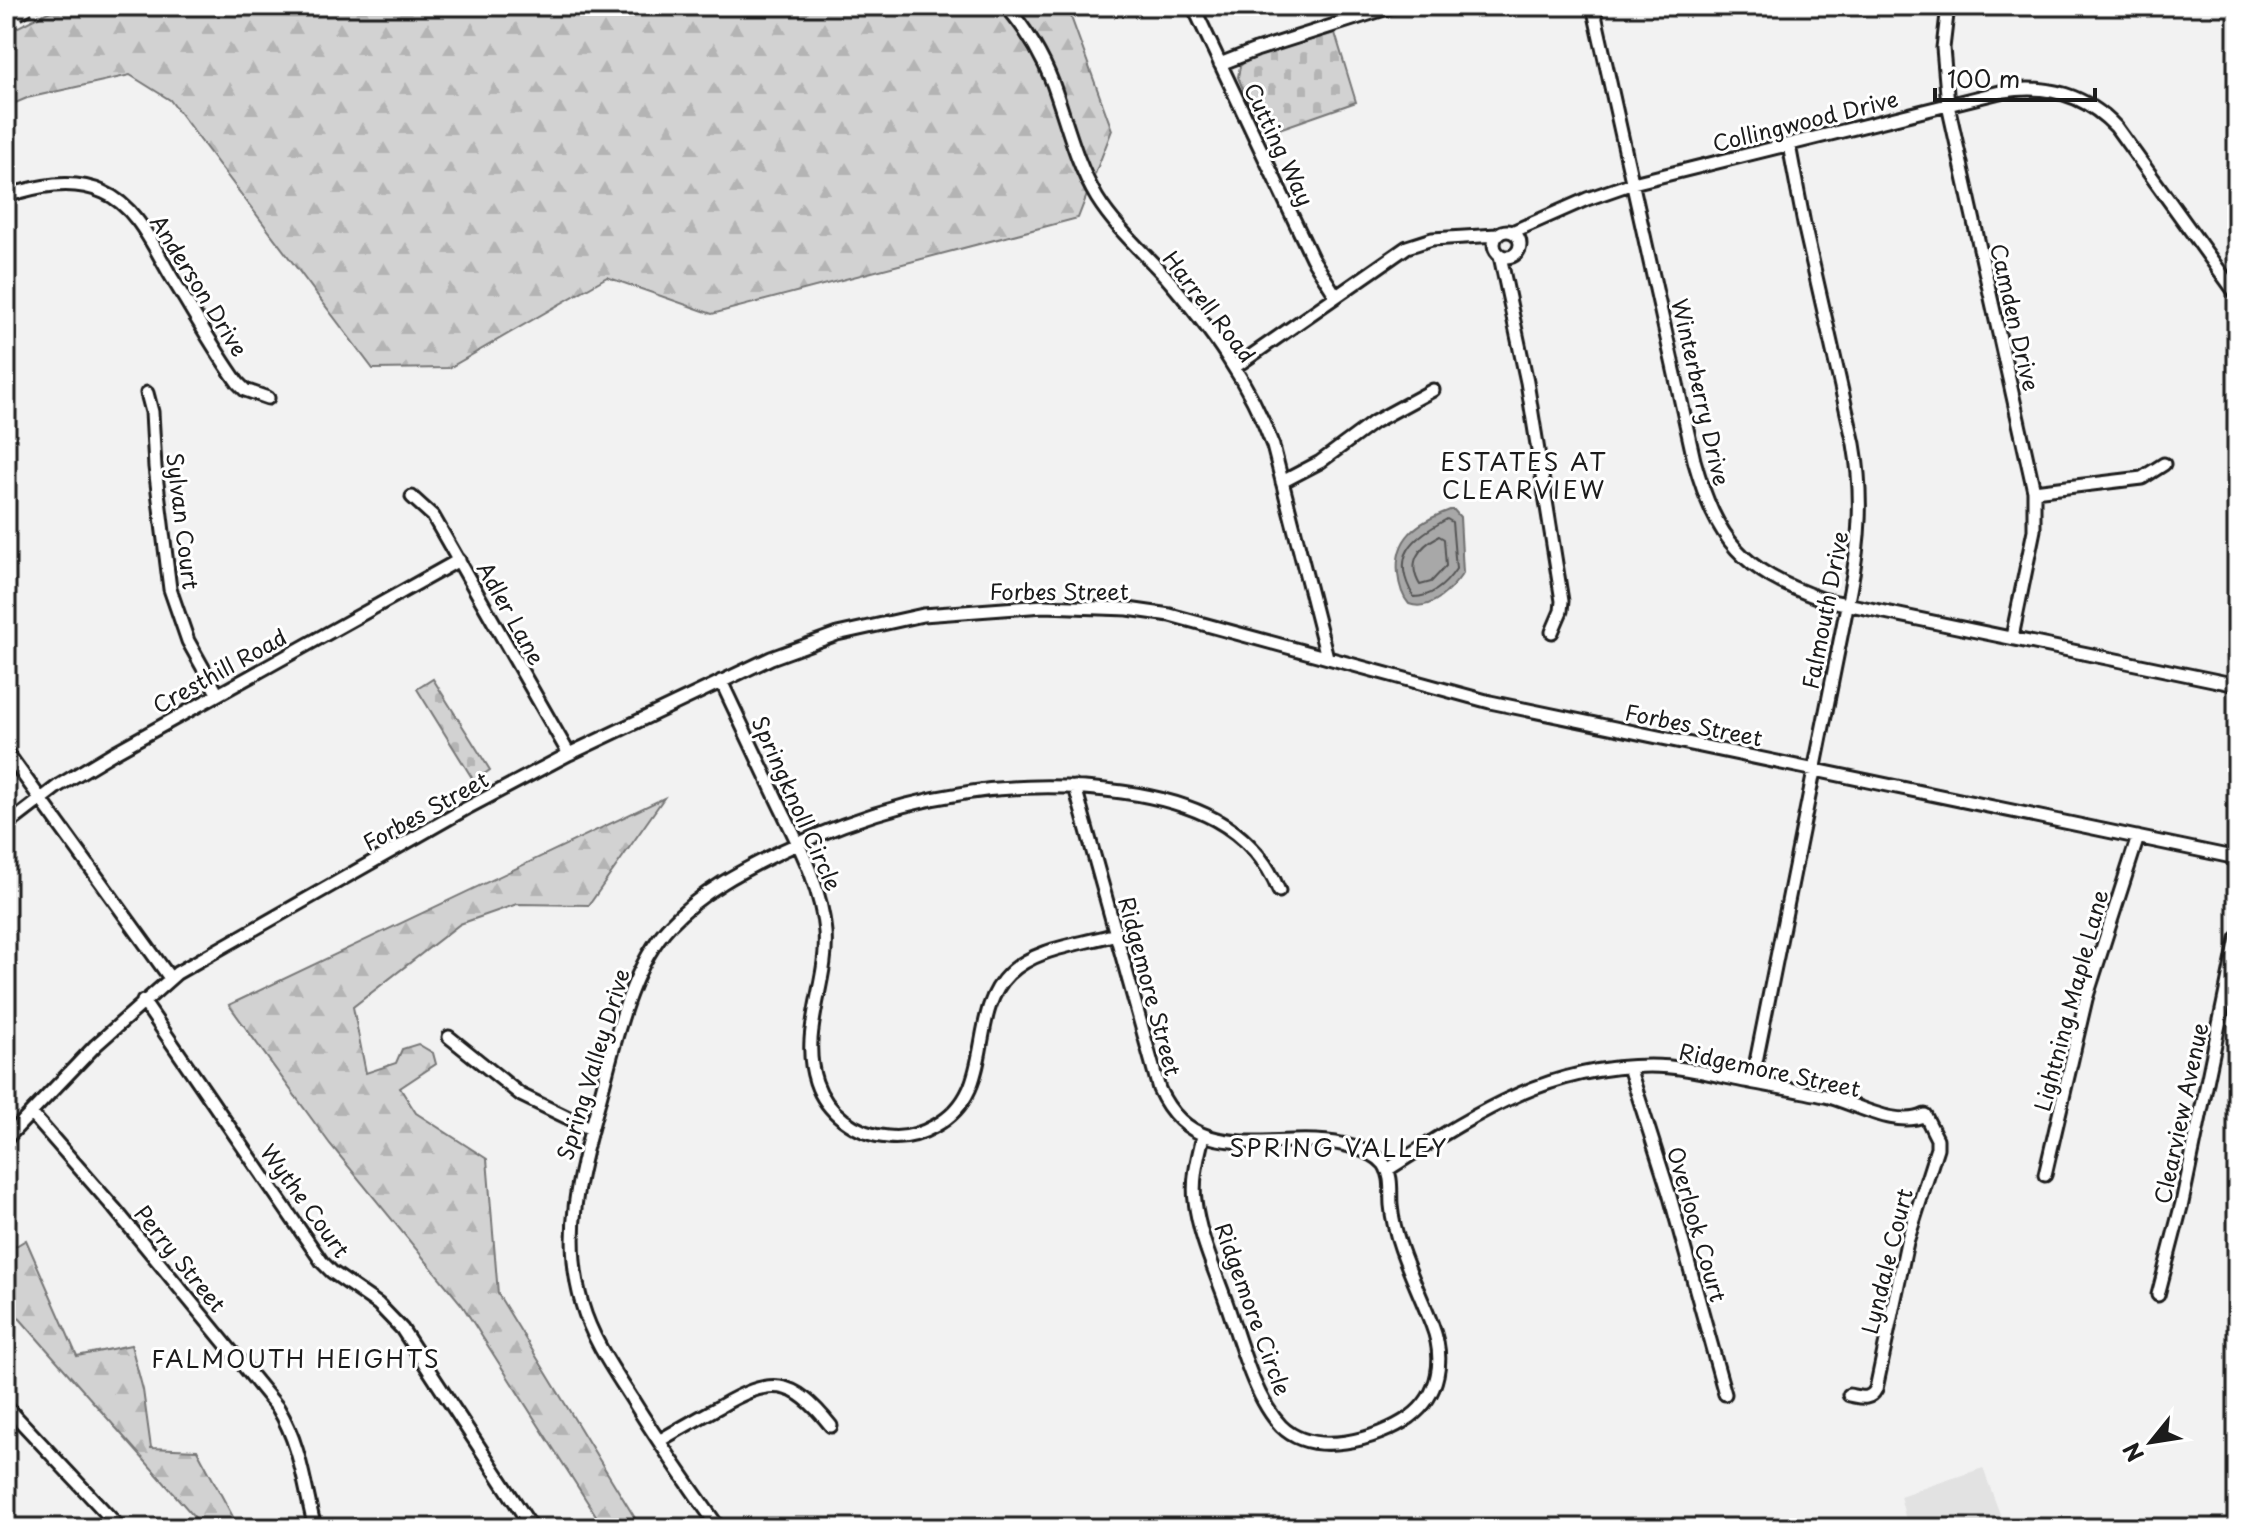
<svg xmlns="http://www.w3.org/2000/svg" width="2243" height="1534" font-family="'Playpen Sans',sans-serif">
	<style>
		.built { fill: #e2e2e2 }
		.forest { fill: url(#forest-firs); stroke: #777; stroke-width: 2 }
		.cemetery { fill: url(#cemetery-stones); stroke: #777; stroke-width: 2 }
		.water { fill: #a8a8a8; stroke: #707070; stroke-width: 2 }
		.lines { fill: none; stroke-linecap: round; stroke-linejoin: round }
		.shore { stroke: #545454; stroke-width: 2 }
		.minor-casing { stroke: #1c1c1c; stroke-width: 17 }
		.minor { stroke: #fff; stroke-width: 11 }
		.rail { stroke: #1c1c1c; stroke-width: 3; stroke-dasharray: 12 6; stroke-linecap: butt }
		.labels { text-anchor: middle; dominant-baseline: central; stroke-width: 6; stroke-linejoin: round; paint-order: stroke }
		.street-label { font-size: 22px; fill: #1c1c1c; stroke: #fff }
		.neighbourhood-label { font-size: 24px; letter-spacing: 2px; fill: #1c1c1c; stroke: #fff }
	</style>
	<defs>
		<pattern id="forest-firs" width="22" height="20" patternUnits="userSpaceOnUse" patternTransform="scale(2)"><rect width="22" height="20" fill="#d2d2d2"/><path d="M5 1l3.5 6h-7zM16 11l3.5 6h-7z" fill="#b4b4b4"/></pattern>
		<pattern id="cemetery-stones" width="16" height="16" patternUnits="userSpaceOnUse" patternTransform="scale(2)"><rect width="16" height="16" fill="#d2d2d2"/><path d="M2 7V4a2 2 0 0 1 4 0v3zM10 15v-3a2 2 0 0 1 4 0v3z" fill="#b4b4b4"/></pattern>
	</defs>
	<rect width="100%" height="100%" fill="#f2f2f2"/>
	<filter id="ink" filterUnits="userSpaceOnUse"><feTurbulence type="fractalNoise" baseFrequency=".0125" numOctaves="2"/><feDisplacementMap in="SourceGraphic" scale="16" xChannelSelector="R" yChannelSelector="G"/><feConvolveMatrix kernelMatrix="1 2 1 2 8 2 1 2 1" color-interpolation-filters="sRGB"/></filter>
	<g filter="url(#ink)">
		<path class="built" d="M1983,1468L2005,1528H1908L1900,1496Z"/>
		<path class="forest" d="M60,6H1067L1112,130L1078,218L712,314L607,277L449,368L373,369L170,100L130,75L27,98L6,107V33Z
			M664,798L589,905L517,904L460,924L353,1007L366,1073L396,1063L402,1049L418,1044L433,1053L436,1064L400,1088L416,1113L487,1159L498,1294L641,1528H604L462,1305L330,1144L229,1005Z
			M26,1240L77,1356L131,1345L143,1390L151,1448L197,1450L239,1528H204L6,1303V1252Z"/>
		<path class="cemetery" d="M1335,33L1356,102L1262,135L1238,77L1240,66L1250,58Z
			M433,679L490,770L474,781L417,689Z"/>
		<path class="water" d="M1450,510H1454L1460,517L1463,573C1452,589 1431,612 1409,604C1402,596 1399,584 1398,574C1394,537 1418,522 1450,510Z"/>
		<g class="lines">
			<path class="shore" d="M1447,519L1452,522L1456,569C1446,584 1432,597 1414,597C1389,555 1413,538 1447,519Z
				M1439,536L1444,539L1446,566L1431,582L1420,585C1407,563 1418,547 1439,536Z"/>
			<g class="minor-casing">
				<path id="minor" d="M1006,6C1026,29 1042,55 1053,84C1067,123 1076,163 1097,198C1115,227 1142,251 1165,276C1210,328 1249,381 1273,446L1327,657
					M1193,6L1312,258L1336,296
					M1593,6L1694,460C1717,541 1742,571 1822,599L2237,685
					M1948,6L1943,48L1948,105L2034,491V530L2012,637
					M1220,64L1256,50L1394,6
					M6,196C37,186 72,178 103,192C137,206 154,248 172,278C194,313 214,350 238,383L245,390L268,398
					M1494 244a13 13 0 1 1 26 0a13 13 0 1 1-26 0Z
					M1512,232L1587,199L1633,183L2004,91C2047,84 2086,95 2116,127L2237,295
					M1500,256L1527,382L1562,601L1561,611L1552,632
					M1235,367L1407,247L1432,239L1497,235
					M147,393L152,412L155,467L170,589L188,641L217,693
					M1282,482L1320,462L1374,422L1433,390
					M2034,491L2142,478L2164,464
					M412,497L433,516L569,754
					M721,681C740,721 759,762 778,802C798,844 821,885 825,932C829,982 799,1032 816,1082C826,1112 856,1135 888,1137C905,1139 921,1134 935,1126C998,1092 966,1016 1009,974C1035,948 1082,944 1116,934
					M6,751L170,978
					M1075,787L1159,1089C1198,1175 1283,1125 1353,1147C1364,1151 1376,1154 1384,1164C1393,1176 1390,1191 1391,1205C1394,1243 1418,1288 1432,1325C1445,1358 1440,1395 1410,1417C1377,1440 1313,1458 1281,1426C1253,1397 1239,1337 1225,1299C1214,1268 1199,1235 1195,1201C1192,1179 1198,1158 1203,1136
					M6,826L58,786L113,753L459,560
					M143,1001L322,1262L332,1272L378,1304L402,1329L532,1528
					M449,1037L521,1095L591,1129
					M1629,1067L1669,1193L1725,1394
					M1752,1082L1850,591C1860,540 1863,495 1854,444L1804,224L1789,145
					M31,1113L114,1208L278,1408C301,1446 304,1486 315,1528
					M6,1139L96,1045L177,973L467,808L569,754L771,658L837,634L923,615L1044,606L1128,609L1170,615L1490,702L2237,858
					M1387,1170C1472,1116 1545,1066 1650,1066C1679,1066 1707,1073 1735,1079C1765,1085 1795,1090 1825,1096C1855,1103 1896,1129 1925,1115L1937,1139V1148L1907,1242L1876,1389C1870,1401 1860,1397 1849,1395
					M2045,1175L2086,999L2138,837
					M2158,1295L2182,1203L2237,938
					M6,1406L120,1528
					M659,1441C679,1429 699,1418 719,1407C770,1377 792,1377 831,1426
					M719,1528C689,1486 659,1443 632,1399C613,1369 592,1339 582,1304C562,1236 579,1172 598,1105C614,1048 628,970 670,925C702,891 741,871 782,851C889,800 1003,775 1122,792C1189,801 1252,824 1279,891"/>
			</g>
			<use href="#minor" class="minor"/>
			<path class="rail" d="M6,28L46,6"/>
		</g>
	</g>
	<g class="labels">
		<g class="street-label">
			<text transform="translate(1805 120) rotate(-14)">Collingwood Drive</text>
			<text transform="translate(1280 144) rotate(65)">Cutting Way</text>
			<text transform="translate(200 285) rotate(58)">Anderson Drive</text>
			<text transform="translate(1210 306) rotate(52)">Harrell Road</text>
			<text transform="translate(2016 317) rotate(77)">Camden Drive</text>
			<text transform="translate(1702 392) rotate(77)">Winterberry Drive</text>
			<text transform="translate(184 521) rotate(83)">Sylvan Court</text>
			<text x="1059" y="590">Forbes Street</text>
			<text transform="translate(1824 610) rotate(-79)">Falmouth Drive</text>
			<text transform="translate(512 613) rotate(61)">Adler Lane</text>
			<text transform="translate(219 670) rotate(-29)">Cresthill Road</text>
			<text transform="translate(1694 724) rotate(11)">Forbes Street</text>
			<text transform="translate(798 803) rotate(66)">Springknoll Circle</text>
			<text transform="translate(425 810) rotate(-29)">Forbes Street</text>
			<text transform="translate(1151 986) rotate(75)">Ridgemore Street</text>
			<text transform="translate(2070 1000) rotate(-75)">Lightning Maple Lane</text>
			<text transform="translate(592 1064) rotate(-73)">Spring Valley Drive</text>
			<text transform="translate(1770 1069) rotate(12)">Ridgemore Street</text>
			<text transform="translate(2180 1113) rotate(-78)">Clearview Avenue</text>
			<text transform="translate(306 1200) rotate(54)">Wythe Court</text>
			<text transform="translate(1698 1224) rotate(74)">Overlook Court</text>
			<text transform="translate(181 1258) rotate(51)">Perry Street</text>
			<text transform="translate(1886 1261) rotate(-76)">Lyndale Court</text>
			<text transform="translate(1254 1309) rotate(70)">Ridgemore Circle</text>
		</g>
		<g class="neighbourhood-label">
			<text x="1524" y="461">ESTATES AT<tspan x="1524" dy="28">CLEARVIEW</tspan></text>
			<text x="1339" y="1147">SPRING VALLEY</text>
			<text x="296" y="1358">FALMOUTH HEIGHTS</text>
		</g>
	</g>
	<rect width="2243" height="1534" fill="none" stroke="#fff" stroke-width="32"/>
	<rect x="16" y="16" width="2211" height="1502" fill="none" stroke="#1c1c1c" stroke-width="3" filter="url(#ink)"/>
	<g transform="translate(2151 1442) rotate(240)" stroke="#ffffff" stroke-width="6" paint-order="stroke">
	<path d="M0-6L14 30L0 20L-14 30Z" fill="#1c1c1c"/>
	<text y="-12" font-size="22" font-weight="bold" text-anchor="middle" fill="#1c1c1c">N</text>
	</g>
	<path d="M1935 88v12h160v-12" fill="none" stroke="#1c1c1c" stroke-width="4"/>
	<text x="1947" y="88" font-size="24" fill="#1c1c1c" stroke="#ffffff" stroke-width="6" paint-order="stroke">100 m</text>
</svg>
